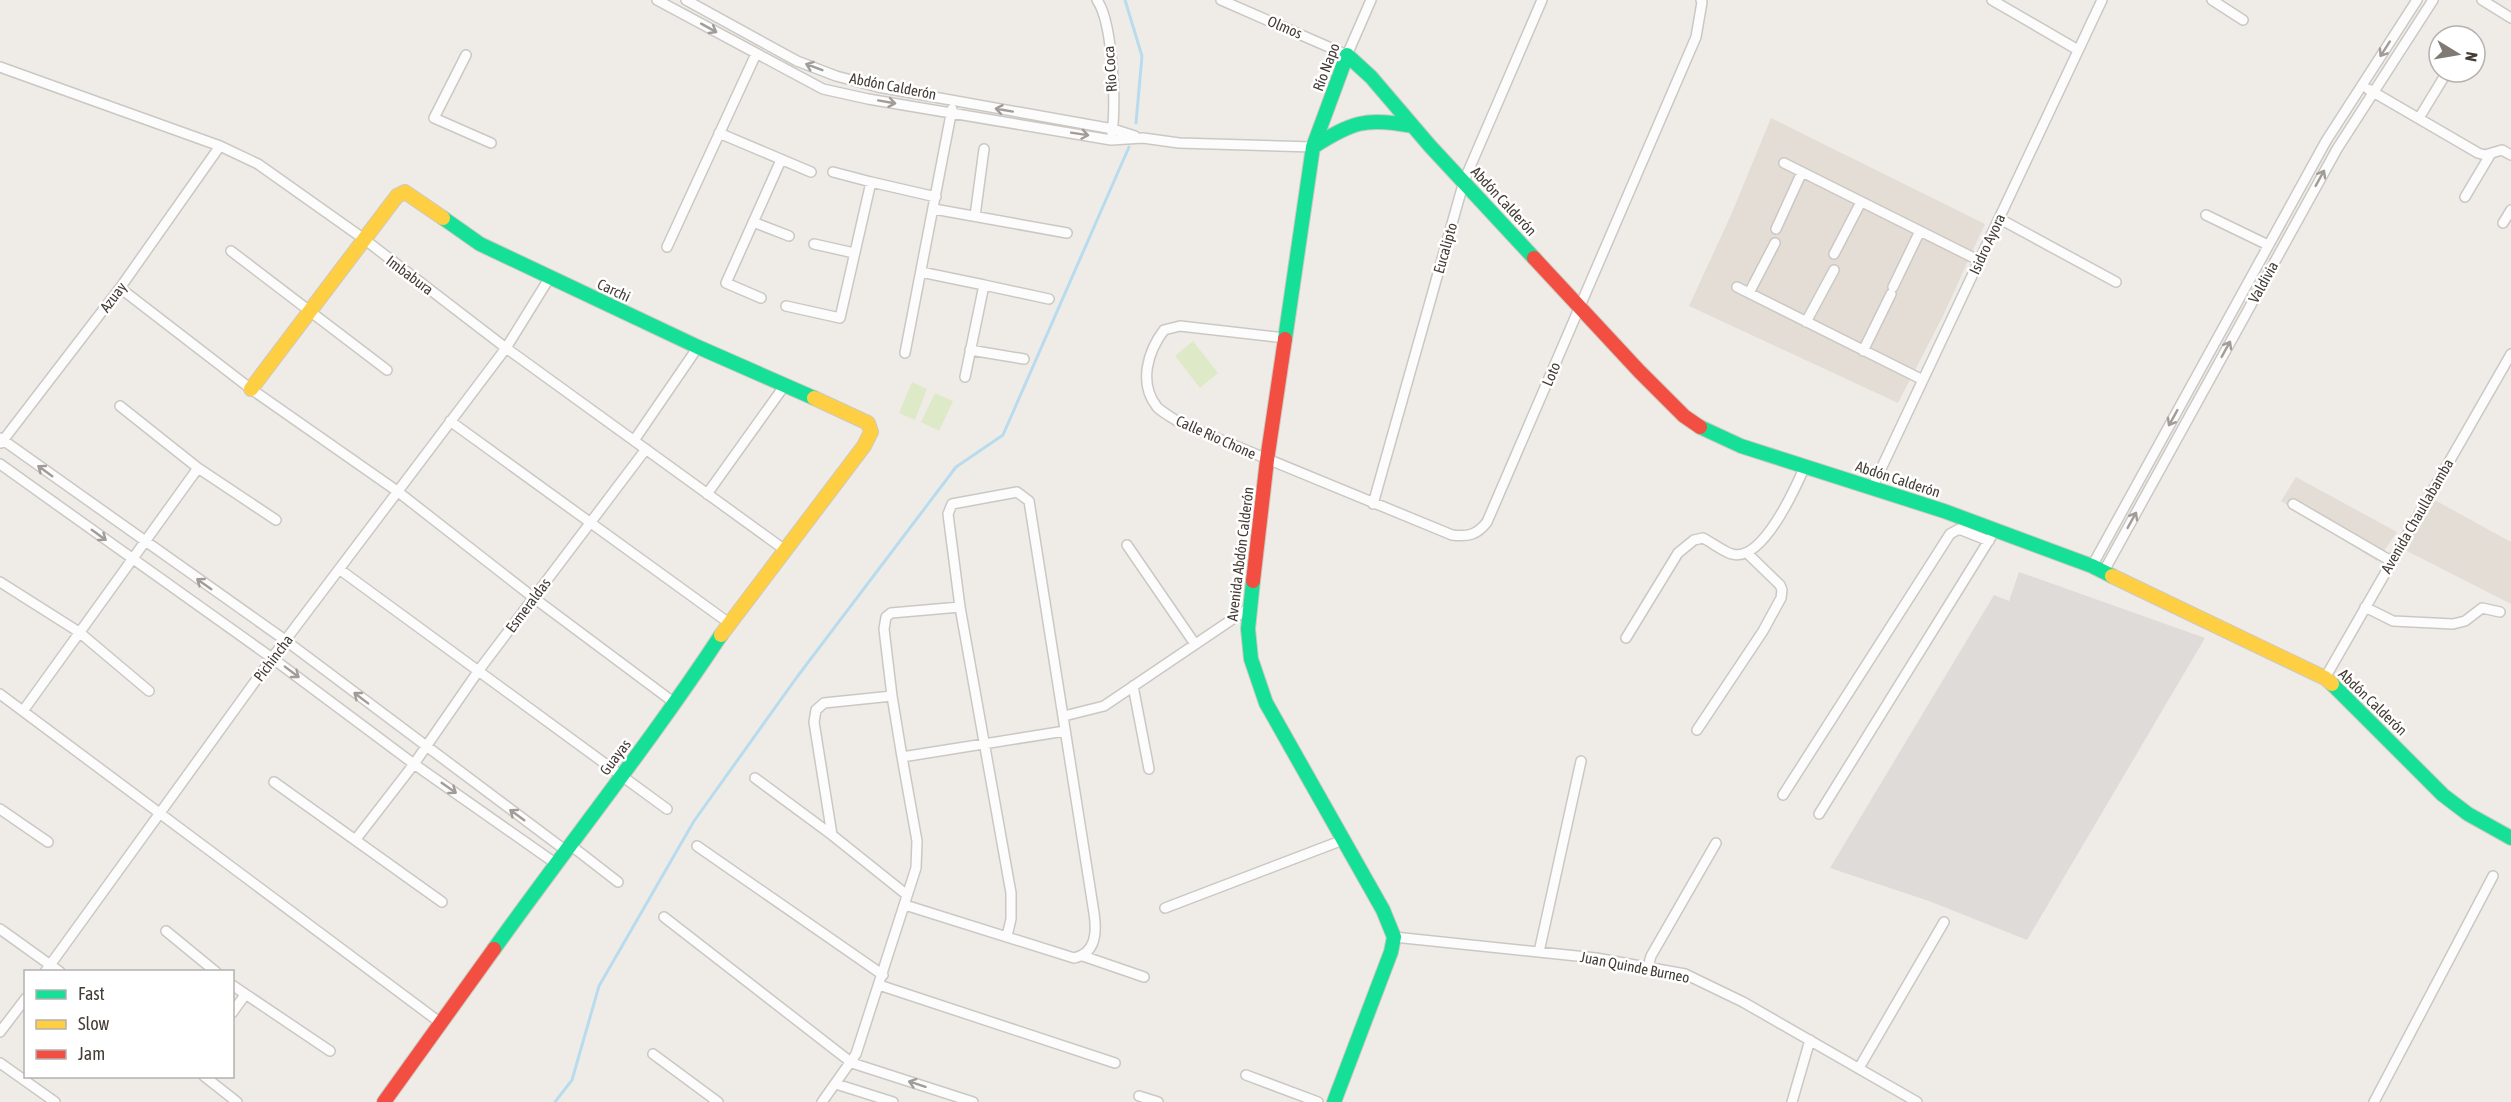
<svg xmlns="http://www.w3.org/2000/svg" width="2511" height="1102" font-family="'Asap Condensed',sans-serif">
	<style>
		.residential { fill: #e3ddd5 }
		.green { fill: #dee9c8 }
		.parking { fill: #dedbd8 }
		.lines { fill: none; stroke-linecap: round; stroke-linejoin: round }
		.stream { stroke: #b8dced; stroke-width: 3 }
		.street-casing { stroke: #cbc8c4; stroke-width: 12 }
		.fast-casing { stroke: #cec9bf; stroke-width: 16 }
		.slow-casing { stroke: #cec9bf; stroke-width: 16 }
		.jam-casing { stroke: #cec9bf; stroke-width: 16 }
		.street { stroke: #fdfcfc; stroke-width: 9 }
		.fast { stroke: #16e098; stroke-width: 14 }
		.slow { stroke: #ffcf43; stroke-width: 14 }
		.jam { stroke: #f24e42; stroke-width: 14 }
		.oneway { stroke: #a09c98 }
		.labels { text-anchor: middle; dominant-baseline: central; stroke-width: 5; stroke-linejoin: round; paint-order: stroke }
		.street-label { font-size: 15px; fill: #443d35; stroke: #fff }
	</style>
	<rect width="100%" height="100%" fill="#efece8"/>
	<path class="residential" d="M1771,118L1985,224L1943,316L1898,403L1689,306L1731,215Z
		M2296,477L2397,532L2377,561L2281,501Z
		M2431,498L2511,542V604L2407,551Z"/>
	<path class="green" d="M1193,341L1218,373L1200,388L1175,356Z
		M912,382L927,389L915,420L899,413Z
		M935,393L953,401L939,431L921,422Z"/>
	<path class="parking" d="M2019,572L2205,638L2027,940L1929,901L1830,868L1994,595L2009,601Z"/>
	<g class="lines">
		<path class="stream" d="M1125,0L1142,56L1136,123
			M555,1102L572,1080L599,986L694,821L797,677L956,467L1003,435L1129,147"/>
		<g class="street-casing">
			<path id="street" d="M657,0L823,89L868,99L1111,140L1143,138L1179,143L1313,147
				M686,0L797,61L836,76L878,87L1113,129L1135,136
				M1097,0C1113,23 1116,104 1112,133
				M1221,0L1347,55L1371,0
				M1992,0L2078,50
				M2212,0L2243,20
				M2482,0L2511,18
				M466,55L434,118L491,143
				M0,67L220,146L258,164L364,239L506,348L785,550
				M2368,89L2478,153L2485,155L2502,150L2511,155
				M2419,118L2447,72
				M719,133L811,172
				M1784,163L1980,261
				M833,172L871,182
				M2465,197L2490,155
				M934,209L1067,233
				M2206,215L2268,245
				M975,216L984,149
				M2000,219L2116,282
				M753,222L789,236
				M2503,223L2511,210
				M1776,229L1802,172
				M814,244L854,253
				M667,247L756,54
				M231,251L387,370
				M1834,254L1861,202
				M921,272L984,285L965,377
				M984,285L1049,299
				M1737,287L1923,380
				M1893,287L1920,231
				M120,288L251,389L397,491L534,598L676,704
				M1749,293L1775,243
				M761,298L726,283L781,160
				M786,306L840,318L871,182L936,197
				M1806,322L1834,270
				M1285,338L1180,326L1164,330C1148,351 1138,383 1157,407C1163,413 1173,418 1180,423L1452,535C1468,537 1477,535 1487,522L1696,37L1702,2L1701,0
				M970,350L1024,359
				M1863,351L1891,294
				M905,353L952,109
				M120,406L198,468L276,520
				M450,421L729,623
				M0,438L285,640L565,850
				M635,439L698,347
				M1,443L120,288L220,146
				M0,464L272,658L414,764L555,863
				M1872,488L2102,0
				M707,494L785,385
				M1373,504L1464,181L1542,0
				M2293,504L2391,561
				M1127,545L1195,644
				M2092,566L2326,141L2417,0
				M339,569L667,809
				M2104,571L2337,149L2433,0
				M0,582L79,632L149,691
				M2365,607L2393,621L2453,624L2465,621L2482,608L2500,612
				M1626,638L1678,553L1694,540L1703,538C1711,542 1726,553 1732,554C1762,563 1795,489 1805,466
				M2325,678L2511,354
				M1133,686L1149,769
				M0,694L442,1024
				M892,696L884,629L886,617L891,613L960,607
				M23,711L198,468
				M1064,716L1104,706L1249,608
				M1697,730L1763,631L1781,598L1782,590L1780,585L1747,553
				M755,778L832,835L907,895
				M274,782L442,902
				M1783,795L1950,534L1959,529L1989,541
				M0,809L48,842
				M1819,814L1991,537
				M832,835L814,722L816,710L824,703L892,696L902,757L1065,731
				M356,839L414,764L479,670L646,449
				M569,844L618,882
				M697,846L883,975
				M905,905L1074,958C1096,953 1097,933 1094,913L1029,501L1017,492L952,504L948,514L960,607L1011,893V919L1007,936
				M1165,908L1343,840
				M664,917L852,1063L973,1102
				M0,929L60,972
				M166,931L216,972
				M1394,937L1596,958L1685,974L1743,1002L1917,1102
				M1539,952L1581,761
				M1083,956L1144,977
				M1648,967L1651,956L1716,843
				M45,972L272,658L506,348L550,277
				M232,985L330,1051
				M879,985L1115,1063
				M232,1013L245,995
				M0,1032L26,998
				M653,1054L718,1102
				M0,1063L55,1102
				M1859,1068L1944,922
				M1246,1075L1318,1102
				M204,1076L237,1102
				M836,1084L893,1102
				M1139,1096L1158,1102
				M822,1102L856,1054L916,868L917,841L902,757
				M1792,1102L1810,1040
				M2374,1102L2493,876"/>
		</g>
		<g class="fast-casing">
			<path id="fast" d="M1313,147C1352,122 1366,117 1412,126
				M443,218L480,244L698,347L814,398
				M1285,339L1313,147L1347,55L1371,77L1430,146L1534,258
				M1700,427L1741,446L1944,511L2092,566L2112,576
				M1253,581L1248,629L1251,659L1266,703L1383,910L1394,937L1391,952L1334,1102
				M2332,684L2443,795L2468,814L2511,838
				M494,949C569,844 650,743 721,635"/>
		</g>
		<g class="slow-casing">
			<path id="slow" d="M251,389L397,196L405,192L443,218
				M2112,576L2325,678L2332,684
				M721,635L864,446L871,432L868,423L814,398"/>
		</g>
		<g class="jam-casing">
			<path id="jam" d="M1534,258L1639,371L1684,416L1700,427
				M1253,581L1267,460L1285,339
				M384,1102L494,949"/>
		</g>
		<use href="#street" class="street"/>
		<use href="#fast" class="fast"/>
		<use href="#slow" class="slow"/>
		<use href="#jam" class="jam"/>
	</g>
	<defs><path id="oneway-shaft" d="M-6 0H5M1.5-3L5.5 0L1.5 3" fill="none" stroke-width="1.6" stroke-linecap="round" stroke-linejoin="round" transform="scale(1.5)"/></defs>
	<g class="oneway">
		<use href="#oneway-shaft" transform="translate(709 28) rotate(29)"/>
		<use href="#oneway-shaft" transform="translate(2385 49) rotate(123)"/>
		<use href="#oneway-shaft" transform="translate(814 67) rotate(-159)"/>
		<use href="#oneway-shaft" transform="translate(887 102) rotate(10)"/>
		<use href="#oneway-shaft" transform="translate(1004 110) rotate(-170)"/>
		<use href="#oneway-shaft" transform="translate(1080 134) rotate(9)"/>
		<use href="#oneway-shaft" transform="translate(2320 178) rotate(-61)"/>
		<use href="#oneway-shaft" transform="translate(2226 349) rotate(-61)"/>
		<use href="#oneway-shaft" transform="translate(2173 418) rotate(119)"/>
		<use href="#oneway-shaft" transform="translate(45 471) rotate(-144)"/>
		<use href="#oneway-shaft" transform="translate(2132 520) rotate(-61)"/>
		<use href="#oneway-shaft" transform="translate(99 535) rotate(36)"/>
		<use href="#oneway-shaft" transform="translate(204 584) rotate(-145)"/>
		<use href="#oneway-shaft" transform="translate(292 672) rotate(37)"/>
		<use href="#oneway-shaft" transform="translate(361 698) rotate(-143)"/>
		<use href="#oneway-shaft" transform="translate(449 788) rotate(35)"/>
		<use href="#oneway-shaft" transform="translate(517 815) rotate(-144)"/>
		<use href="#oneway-shaft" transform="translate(917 1084) rotate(-162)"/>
	</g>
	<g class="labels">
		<g class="street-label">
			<text transform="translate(1285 27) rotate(23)">Olmos</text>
			<text transform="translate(1326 67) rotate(-69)">Río Napo</text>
			<text transform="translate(1110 69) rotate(-94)">Río Coca</text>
			<text transform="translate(893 86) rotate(11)">Abdón Calderón</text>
			<text transform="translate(1504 201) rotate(47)">Abdón Calderón</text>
			<text transform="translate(1987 244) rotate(-65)">Isidro Ayora</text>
			<text transform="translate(1445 248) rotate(-74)">Eucalipto</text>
			<text transform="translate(410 275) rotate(37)">Imbabura</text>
			<text transform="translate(2263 282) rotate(-61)">Valdivia</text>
			<text transform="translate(614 290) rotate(25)">Carchi</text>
			<text transform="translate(113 297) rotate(-53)">Azuay</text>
			<text transform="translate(1551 374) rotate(-67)">Loto</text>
			<text transform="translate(1216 437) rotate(24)">Calle Rio Chone</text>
			<text transform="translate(1898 479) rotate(18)">Abdón Calderón</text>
			<text transform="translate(2417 516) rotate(-60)">Avenida Chaullabamba</text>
			<text transform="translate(1240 554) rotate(-83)">Avenida Abdón Calderón</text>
			<text transform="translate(528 605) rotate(-53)">Esmeraldas</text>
			<text transform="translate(273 658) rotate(-53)">Pichincha</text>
			<text transform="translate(2373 702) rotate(44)">Abdón Calderón</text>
			<text transform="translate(615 757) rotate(-53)">Guayas</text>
			<text transform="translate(1635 967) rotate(11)">Juan Quinde Burneo</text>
		</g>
	</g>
	<rect x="24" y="970" width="210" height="108" fill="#ffffff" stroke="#b4b1ae" stroke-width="1.5"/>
	<rect x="36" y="990" width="30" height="9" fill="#16e098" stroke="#b4b1ae" stroke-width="1.5"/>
	<text x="78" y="1000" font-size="18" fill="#443d35">Fast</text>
	<rect x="36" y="1020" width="30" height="9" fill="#ffcf43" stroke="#b4b1ae" stroke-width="1.5"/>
	<text x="78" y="1030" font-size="18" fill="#443d35">Slow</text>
	<rect x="36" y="1050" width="30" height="9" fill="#f24e42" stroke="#b4b1ae" stroke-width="1.5"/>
	<text x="78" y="1060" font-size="18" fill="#443d35">Jam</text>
	<g transform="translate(2457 54) rotate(101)"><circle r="28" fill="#ffffff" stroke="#b4b1ae" stroke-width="1.5"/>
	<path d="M0-4.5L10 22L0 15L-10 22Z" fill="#807a74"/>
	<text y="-9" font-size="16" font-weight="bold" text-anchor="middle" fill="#443d35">N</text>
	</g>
</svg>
